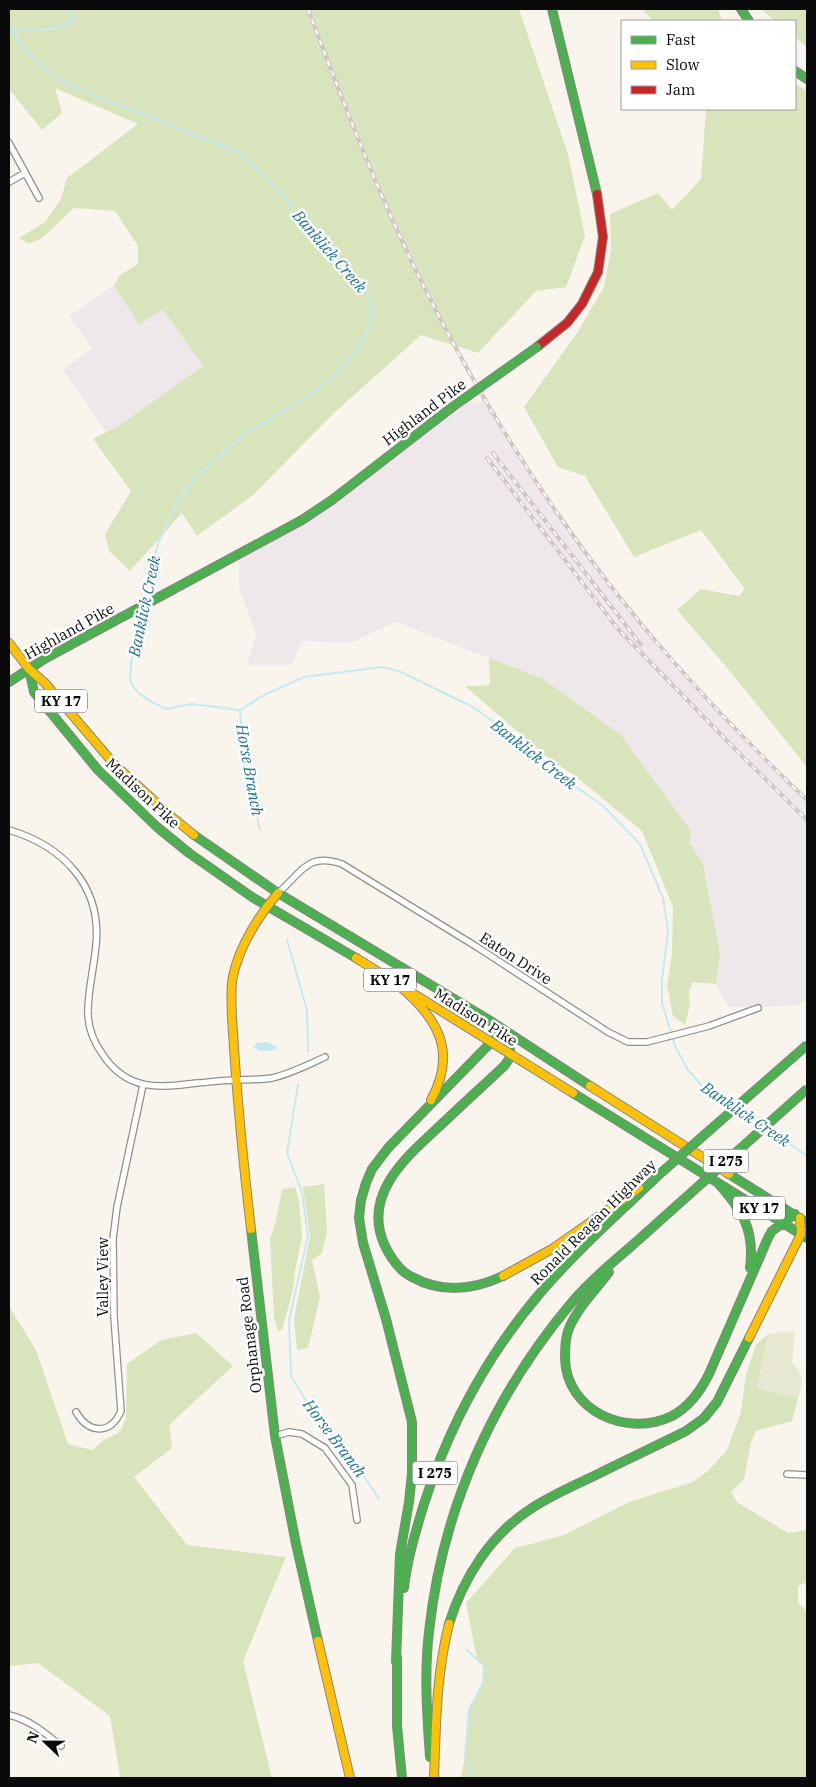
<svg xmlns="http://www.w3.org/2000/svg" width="816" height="1787" font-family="'IBM Plex Serif',serif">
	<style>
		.industrial { fill: #efe8eb }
		.forest { fill: #d7e4bc }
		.cemetery { fill: #e7e8d2 }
		.water { fill: #c5e9f1 }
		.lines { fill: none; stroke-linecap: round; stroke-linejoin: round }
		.stream { stroke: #c5e9f1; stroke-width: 2 }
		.street-casing { stroke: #92908c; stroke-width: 8 }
		.fast-casing { stroke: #888683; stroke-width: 10 }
		.slow-casing { stroke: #888683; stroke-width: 10 }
		.jam-casing { stroke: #888683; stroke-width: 10 }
		.street { stroke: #fefefc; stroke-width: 5.5 }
		.fast { stroke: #4caf50; stroke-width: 8 }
		.slow { stroke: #ffc107; stroke-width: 8 }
		.jam { stroke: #c62828; stroke-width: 8 }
		.rail-casing { stroke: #d5c4c6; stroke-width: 4 }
		.rail { stroke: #fff; stroke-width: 2; stroke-dasharray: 5.5; stroke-linecap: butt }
		.fast-bridge-casing { stroke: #888683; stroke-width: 10; stroke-linecap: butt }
		.fast-bridge { stroke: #4caf50; stroke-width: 8 }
		.labels { text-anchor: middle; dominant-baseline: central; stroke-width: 5; stroke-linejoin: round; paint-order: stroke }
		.shield { fill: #fff; stroke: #545454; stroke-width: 1 }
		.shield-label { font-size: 14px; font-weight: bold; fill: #0a0a0a }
		.street-label { font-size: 15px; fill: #0a0a0a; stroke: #fff }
		.water-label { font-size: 16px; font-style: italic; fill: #197296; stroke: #fff }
	</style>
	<rect width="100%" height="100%" fill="#f9f5ed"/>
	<path class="industrial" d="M114,285L139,325L163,308L203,366L120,425L106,432L63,370L92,348L69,316Z
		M486,400L552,504L631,610L671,659L725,718L807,800V999L799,1005L758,1008L728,1007L716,984L720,953L703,864L689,842L671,803L621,735L543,679L396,622L351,643L302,641L292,665H247L256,634L239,589V554L302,520L451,408Z"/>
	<path class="forest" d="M9,9H519L568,154L585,236L566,287L536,291L478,353L421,335L334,413L253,495L197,536L182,513L130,571L109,551L105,534L131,491L93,439L120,425L203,366L163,309L139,325L114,285L120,275L138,264V246L115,211L74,208L42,238L29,244L19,238L45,222L61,199L67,178L138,124L55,88L62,113L42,130L9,89Z
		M642,9H718L722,21H653Z
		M761,9H807V47L795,37V21H775Z
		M795,84L807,91V767L729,670L677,610L701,589L739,596L745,589L701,530L634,557L585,476L558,467L524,407L577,333L604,287L611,249L610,214L658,193L672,210L701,179L706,109H795Z
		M489,658L543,679L621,735L691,831L689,842L703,864L720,953L716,984L693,982L689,991L690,1004L685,1025L673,1016L667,985L672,954L673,907L642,831L578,778L547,757L465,686H483L490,684Z
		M324,1184L327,1232L322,1253L312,1260L320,1297L308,1348L297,1350L294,1320L310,1236L303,1187Z
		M295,1187L299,1201L302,1236L295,1271L293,1290L282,1330L278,1331L274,1318L270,1239L276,1221L282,1189Z
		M9,1306L36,1350L68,1444L92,1450L104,1440L120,1432L126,1418L127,1364L161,1340L196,1333L233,1366L169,1425L172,1448L134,1477L187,1545L286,1557L243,1661L272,1778H119L120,1776L110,1716L38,1663L9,1666Z
		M768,1334L757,1388L798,1398L792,1421L756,1431L751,1442L744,1479L731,1492L737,1502L788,1533L807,1530V1582L798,1586V1602L807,1612V1778H461L465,1756L469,1709L483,1683L484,1666L477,1659L466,1603L515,1548L564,1535L629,1502L693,1482L709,1470L727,1450L741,1412L746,1375L756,1345Z"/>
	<path class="cemetery" d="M795,1331L792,1363C804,1375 804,1383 798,1398L757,1388L768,1334Z"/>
	<path class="water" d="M267,1042L279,1048C270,1051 261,1054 253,1047L257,1043Z"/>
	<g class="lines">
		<path class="stream" d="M9,24L22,46L46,70L72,86L236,151L257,168L284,197L368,293L372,306L369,328L359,347L337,373L310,395L244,435L197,476L179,499L158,543L145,601
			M13,30L52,29L72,22L73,9
			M144,608C140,624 127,667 131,682C135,695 155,703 165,709L192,704L240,710L264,695L304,677L382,667L399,671L471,706L525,743L554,772L602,805L640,844L663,898L668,930L662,980V1003L675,1046L688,1070L707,1091L732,1107
			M240,711L244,755L260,830
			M287,940L307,1010L308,1052
			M298,1084L287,1153L302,1192L308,1236L289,1320L291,1376L320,1424L351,1457L379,1499
			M738,1111L761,1126
			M768,1129L807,1156
			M467,1650L484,1666L483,1683L469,1709L465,1756L472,1778"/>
		<g class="street-casing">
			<path id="street" d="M9,143L39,198
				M9,182L25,173
				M9,830C63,846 102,886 96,945C94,969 87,993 88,1016C89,1030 95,1044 103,1055C127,1091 158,1088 197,1083C210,1082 224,1080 238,1080C249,1079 261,1080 272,1078C290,1074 308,1065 325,1057
				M278,893C302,873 306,852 342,864L477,947L608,1032L628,1042H647L709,1026L758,1008
				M76,1412C88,1433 110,1436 121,1411L114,1317L113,1239L117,1207L143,1085
				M275,1436L289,1432L302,1434L325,1448L352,1485L357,1520
				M787,1474L807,1475
				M9,1715C30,1720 44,1732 61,1746"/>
		</g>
		<g class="fast-casing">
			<path id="fast" d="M552,9L597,194
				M741,9L749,21
				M795,71L807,79
				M29,669L34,692L98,770L157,827L189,853L252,897L356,958
				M9,682L46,658L302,520L332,500L451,408
				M194,835L278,893L489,1020L590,1086
				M573,1093L807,1238
				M729,1174L807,1223
				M717,1182C742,1210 755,1229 750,1268
				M251,1229L275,1436L296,1544L318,1641
				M609,1272C595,1291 576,1309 568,1331C565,1340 565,1348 565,1358C566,1411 627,1438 672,1416C689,1407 701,1390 709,1374L768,1238L772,1231L795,1214
				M503,1276C473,1290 441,1293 412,1277C399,1271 391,1258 385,1246C360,1193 410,1154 444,1122C464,1103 485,1084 505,1065L511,1056L507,1032
				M404,1588C407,1560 415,1534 423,1507C448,1428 487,1355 541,1292C578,1249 621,1211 662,1172
				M449,1624C463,1578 491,1534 532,1508C552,1495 575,1485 596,1475C626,1460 656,1446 686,1431L704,1418L717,1402L749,1338
				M397,1657V1726L402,1778
				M396,1662L400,1554L409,1502L412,1473V1422L386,1319L363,1243L359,1218L361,1200L366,1183L372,1169L388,1148L503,1030
				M430,1757C427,1715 424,1674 429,1632C442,1509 493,1395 573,1301C594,1276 621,1256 645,1234"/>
		</g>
		<g class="slow-casing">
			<path id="slow" d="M9,643L29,669L45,683L114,764L172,817L194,835
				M356,958L573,1093
				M398,985C437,1017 458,1051 431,1100
				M590,1086L729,1174
				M251,1229C244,1169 238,1108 234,1048C233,1028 229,995 233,976C239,947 259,915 278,893
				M503,1276L552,1249L639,1188
				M749,1338L801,1234L800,1218
				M318,1641L350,1778
				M434,1778C436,1726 436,1675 449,1624"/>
		</g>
		<g class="jam-casing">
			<path id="jam" d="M537,347L567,323L582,304L598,272L603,237L597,194"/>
		</g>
		<use href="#street" class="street"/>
		<use href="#fast" class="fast"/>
		<use href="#slow" class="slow"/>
		<use href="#jam" class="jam"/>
		<g class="rail-casing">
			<path id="rail" d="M308,9C344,105 381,201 427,293C493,424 575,550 672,660C715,709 760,755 807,800
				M493,453L641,645
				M487,458L617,628L738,752L807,820"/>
		</g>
		<use href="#rail" class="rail"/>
		<g class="fast-bridge-casing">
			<path id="fast-bridge" d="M451,408L537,347
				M662,1172L807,1045
				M645,1234L807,1089"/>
		</g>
		<use href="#fast-bridge" class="fast-bridge"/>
	</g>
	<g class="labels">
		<g class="shield">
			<rect x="35" y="689.5" width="52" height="23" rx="4"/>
			<rect x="364" y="968.5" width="52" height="23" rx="4"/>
			<rect x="703.5" y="1149.5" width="45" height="23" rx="4"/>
			<rect x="733" y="1196.5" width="52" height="23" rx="4"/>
			<rect x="412.5" y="1461.5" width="45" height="23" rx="4"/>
		</g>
		<g class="shield-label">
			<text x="61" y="701">KY 17</text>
			<text x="390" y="980">KY 17</text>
			<text x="726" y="1161">I 275</text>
			<text x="759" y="1208">KY 17</text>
			<text x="435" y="1473">I 275</text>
		</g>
		<g class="street-label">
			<text transform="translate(424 412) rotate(-37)">Highland Pike</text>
			<text transform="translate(69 631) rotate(-29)">Highland Pike</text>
			<text transform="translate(143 793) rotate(43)">Madison Pike</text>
			<text transform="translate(516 958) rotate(33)">Eaton Drive</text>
			<text transform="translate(476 1017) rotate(32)">Madison Pike</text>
			<text transform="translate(593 1222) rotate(-45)">Ronald Reagan Highway</text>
			<text transform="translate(102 1277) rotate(-90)">Valley View</text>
			<text transform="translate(249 1335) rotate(-97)">Orphanage Road</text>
		</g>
		<g class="water-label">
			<text transform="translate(330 251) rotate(49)">Banklick Creek</text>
			<text transform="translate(144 606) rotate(-78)">Banklick Creek</text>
			<text transform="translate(534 754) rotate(38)">Banklick Creek</text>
			<text transform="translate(250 770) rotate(80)">Horse Branch</text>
			<text transform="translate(746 1114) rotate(34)">Banklick Creek</text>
			<text transform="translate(335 1438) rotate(53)">Horse Branch</text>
		</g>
	</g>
	<rect width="816" height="1787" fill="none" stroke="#0a0a0a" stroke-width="20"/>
	<rect x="621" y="20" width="175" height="90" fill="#ffffff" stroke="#9d9d9d"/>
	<rect x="631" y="36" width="25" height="8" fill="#4caf50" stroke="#9d9d9d"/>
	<text x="666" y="45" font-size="15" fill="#0a0a0a">Fast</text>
	<rect x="631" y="61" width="25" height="8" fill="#ffc107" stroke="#9d9d9d"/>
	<text x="666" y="70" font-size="15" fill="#0a0a0a">Slow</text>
	<rect x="631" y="86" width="25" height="8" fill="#c62828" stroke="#9d9d9d"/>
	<text x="666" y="95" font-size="15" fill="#0a0a0a">Jam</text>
	<g transform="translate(45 1742) rotate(292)" stroke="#ffffff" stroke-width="4" paint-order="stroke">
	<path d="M0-4L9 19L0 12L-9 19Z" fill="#0a0a0a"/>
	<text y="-8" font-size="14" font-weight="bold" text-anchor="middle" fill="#0a0a0a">N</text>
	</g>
</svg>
